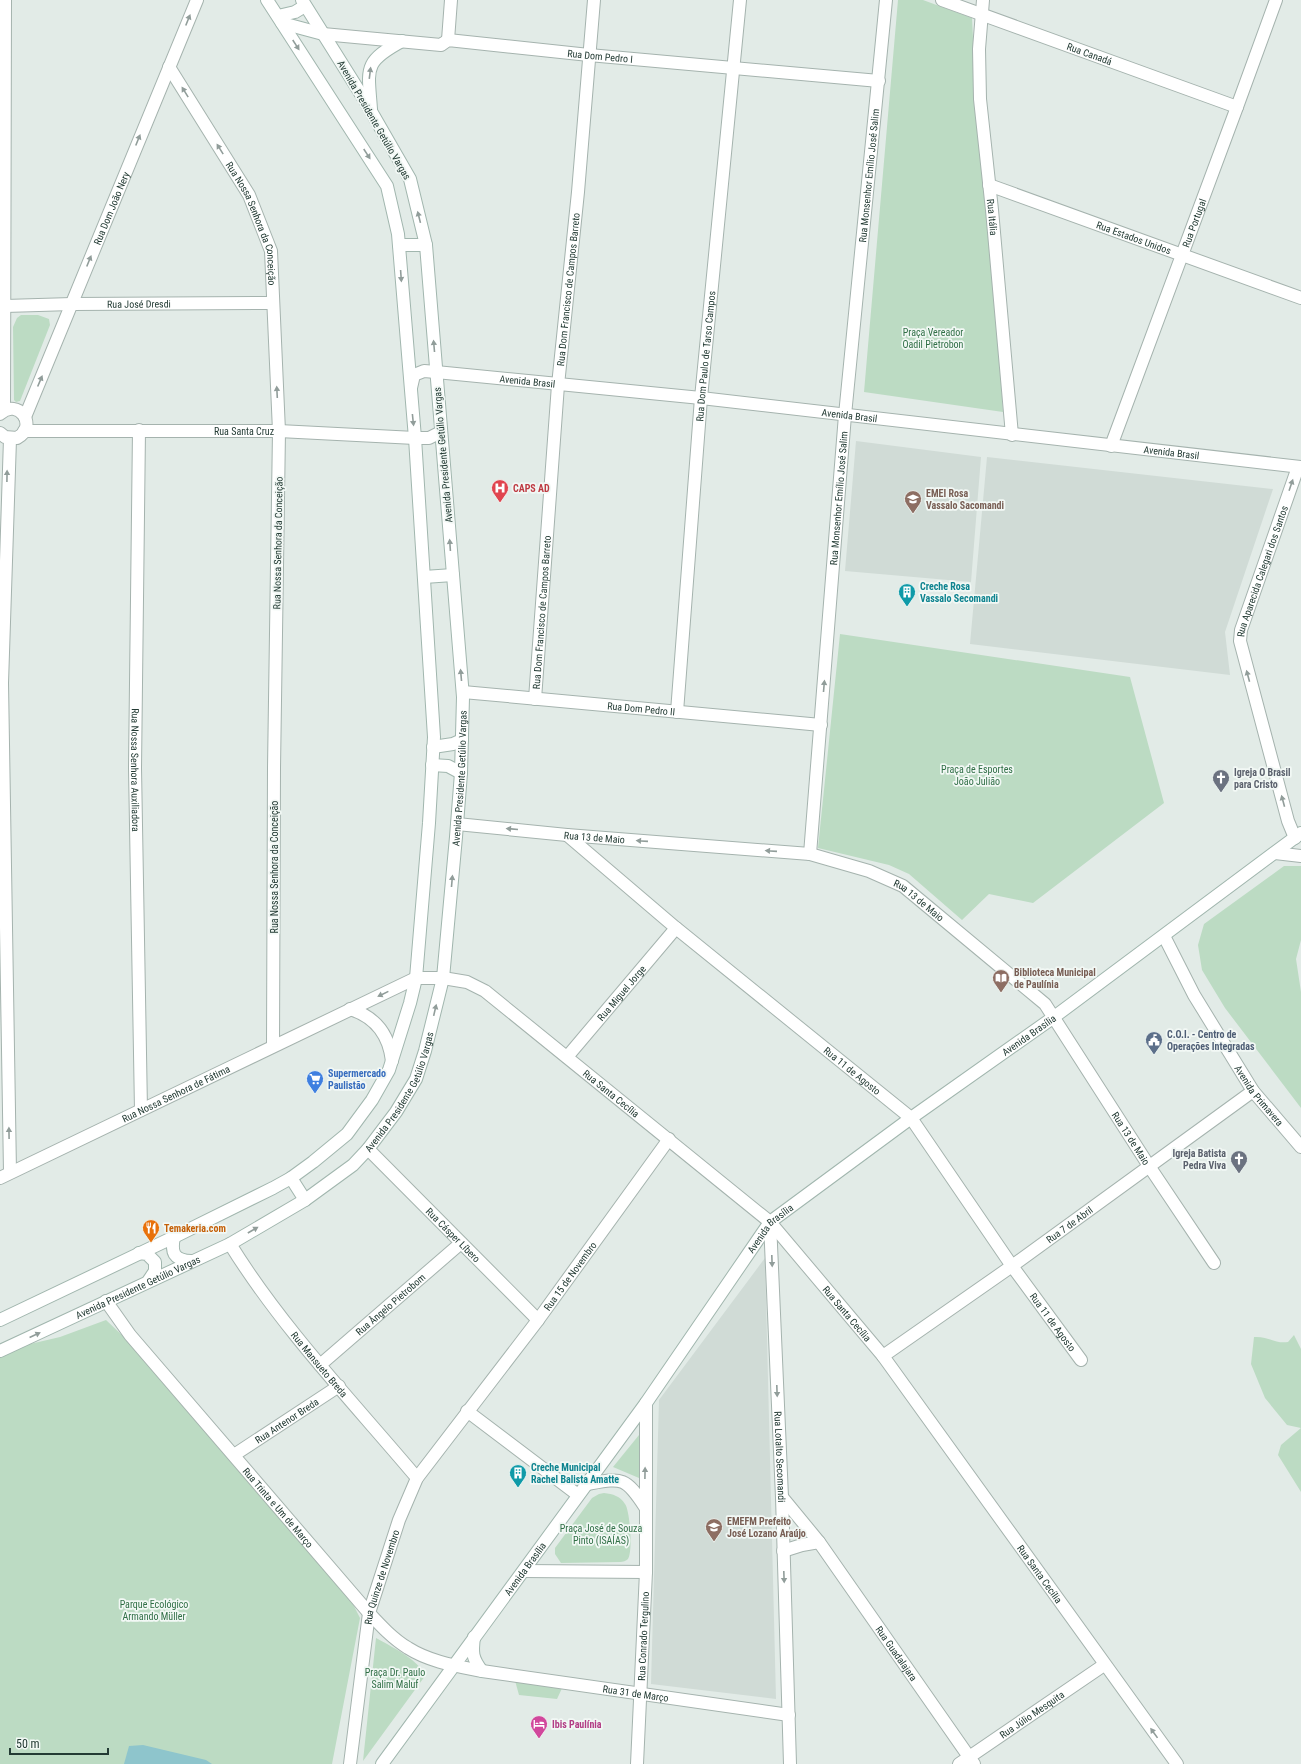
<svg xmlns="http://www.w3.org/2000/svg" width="1301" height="1764" font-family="'Roboto Condensed',sans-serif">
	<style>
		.built { fill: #d0dbd6 }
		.green { fill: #bcdbc3 }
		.water { fill: #8ec5cc }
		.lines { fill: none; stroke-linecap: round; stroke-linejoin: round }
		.minor-casing { stroke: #a5b3ae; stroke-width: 14 }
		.tertiary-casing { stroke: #a5b3ae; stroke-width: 14 }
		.secondary-casing { stroke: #a1b6ae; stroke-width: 14 }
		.minor { stroke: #fff; stroke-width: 12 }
		.tertiary { stroke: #fff; stroke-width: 12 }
		.secondary { stroke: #fff; stroke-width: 12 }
		.oneway { fill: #919d9a }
		.labels { text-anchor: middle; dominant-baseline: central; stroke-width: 3.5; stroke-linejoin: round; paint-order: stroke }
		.street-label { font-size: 10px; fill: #233b34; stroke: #f2f8f5 }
		.park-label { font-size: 10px; fill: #306f46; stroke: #f2f8f5 }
		.health-label { font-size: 10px; font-weight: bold; fill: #be3a42; stroke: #f2f8f5; text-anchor: start }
		.education-label { font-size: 10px; font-weight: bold; fill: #785e54; stroke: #f2f8f5; text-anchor: start }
		.culture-label { font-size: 10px; font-weight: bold; fill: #0d838f; stroke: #f2f8f5; text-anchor: start }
		.worship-label { font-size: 10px; font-weight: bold; fill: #5b616d; stroke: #f2f8f5; text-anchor: start }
		.service-label { font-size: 10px; font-weight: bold; fill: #4e5e75; stroke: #f2f8f5; text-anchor: start }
		.shop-label { font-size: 10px; font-weight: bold; fill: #366cbe; stroke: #f2f8f5; text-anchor: start }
		.food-label { font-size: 10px; font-weight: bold; fill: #c56008; stroke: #f2f8f5; text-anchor: start }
		.hotel-label { font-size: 10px; font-weight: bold; fill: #b23c85; stroke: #f2f8f5; text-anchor: start }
	</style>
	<rect width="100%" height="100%" fill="#e2ebe7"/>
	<path class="built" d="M856,441L981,457L971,582L845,571Z
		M987,457L1273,489L1225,632L1230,675L970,644Z
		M765,1258L776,1699L651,1684L659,1400Z"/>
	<path class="green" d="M898,0H923L972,18L978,139L994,276L1003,412L864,392Z
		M21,315H38L49,319L50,325L20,401L16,402L14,400L13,327L17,318Z
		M840,634L1130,677L1164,803L1033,903L989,894L962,920L909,874L889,865L818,848Z
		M1284,866H1301V940L1296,959L1301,992V1108L1225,1008L1202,970L1198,945L1204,924Z
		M106,1320L125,1338L353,1604L360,1618L332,1764H0V1351L60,1337Z
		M1294,1335L1301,1349V1428L1287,1425L1265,1398L1251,1364L1254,1337C1268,1336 1275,1344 1288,1342Z
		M1301,1428V1492L1278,1455L1281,1445Z
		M639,1435V1478L613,1467Z
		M604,1493C613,1494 620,1496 625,1504C630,1510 633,1552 628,1559C626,1561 623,1562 620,1562L561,1563L555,1554V1548L592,1498L599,1494Z
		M376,1638C390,1646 420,1660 425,1676L363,1761Z
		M514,1677L564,1684L557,1699L519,1695Z"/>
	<path class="water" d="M143,1745L206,1760L212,1764H124L129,1746Z"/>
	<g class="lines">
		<g class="minor-casing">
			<g id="minor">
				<path id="s1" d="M942,0L1237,107"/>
				<path id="s2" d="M983,0L979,49L980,99L992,210L1012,435"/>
				<path id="s3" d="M323,34L441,45L448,40L589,55L879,81"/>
				<path d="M448,40L451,0"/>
				<path id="s4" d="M169,67L249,195L271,251L279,431L274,768L273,1046"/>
				<path id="s5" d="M989,185L1301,298"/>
				<path id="s6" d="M5,306L72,304L273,303"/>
				<path d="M4,410L5,0"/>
				<path id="s7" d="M25,417L197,0"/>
				<path id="s8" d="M139,430L135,768L141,1110"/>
				<path d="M10,439L2,683L10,1172"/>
				<path id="s9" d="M1111,446L1237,107L1276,0"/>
				<path id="s10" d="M463,692L821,725"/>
				<path id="s11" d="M535,699L558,385L578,192L594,0"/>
				<path id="s12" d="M677,712L701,398L740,0"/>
				<path id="s13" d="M457,824L567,835L810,854L869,871L903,886L1045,1004L1149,1166L1214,1263"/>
				<path id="s14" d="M567,835L676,928L911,1118L1012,1266L1081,1360"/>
				<path id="s15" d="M1295,838L1288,821L1240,641L1241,630L1298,467"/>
				<path d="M1275,853L1301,856"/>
				<path id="s16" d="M810,854L845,415L886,0"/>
				<path d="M350,1009C376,1017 389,1035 392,1061"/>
				<path id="s17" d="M567,1057L676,928"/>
				<path id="s18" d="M368,1149L538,1320"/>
				<path id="s19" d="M0,1178L416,978"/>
				<path id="s20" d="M770,1222L782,1497L790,1764"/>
				<path id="s21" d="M230,1244C282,1328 353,1402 417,1478"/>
				<path id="s22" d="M106,1301L130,1335L369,1613C381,1626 393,1639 408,1648C430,1662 457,1666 482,1671L789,1715"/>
				<path id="s23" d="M883,1356L1012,1266L1253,1091"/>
				<path id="s24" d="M320,1365L461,1243"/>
				<path d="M467,1411L578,1495"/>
				<path id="s25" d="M234,1455L339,1386"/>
				<path d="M587,1484C622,1478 625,1476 645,1507"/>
				<path id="s26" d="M782,1497L819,1542L974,1764"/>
				<path d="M783,1551L802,1545L819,1542"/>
				<path d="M524,1571L646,1572"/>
				<path id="s27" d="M350,1764L369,1613L399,1520L417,1478L538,1320L669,1139"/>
				<path id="s28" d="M637,1764L646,1572V1403"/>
				<path id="s29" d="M959,1764L1104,1665"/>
			</g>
		</g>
		<g class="tertiary-casing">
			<g id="tertiary">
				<path id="s30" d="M411,388L414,375L424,371L436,372L701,398L1301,467"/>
				<path d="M0,414C18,397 39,426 17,438L5,437L0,433"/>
				<path id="s31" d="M24,431H279L415,438H429L441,432"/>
				<path id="s32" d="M1164,936L1194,995L1253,1091L1301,1147"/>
				<path id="s33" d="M416,978H443L467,982L485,991L770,1222L883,1356L1177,1764"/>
			</g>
		</g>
		<g class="secondary-casing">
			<g id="secondary">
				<path d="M278,16L295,12L305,6"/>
				<path d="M282,23L323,34"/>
				<path d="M371,109C368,68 363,62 402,41"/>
				<path d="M399,245H426"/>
				<path d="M424,577L453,575"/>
				<path d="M433,747L453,744L462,740"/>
				<path d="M432,765L448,766L461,773"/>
				<path d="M291,1178L305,1200"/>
				<path d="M174,1237C171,1252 173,1260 191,1261"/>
				<path d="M139,1253L147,1254L155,1262V1271L149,1280"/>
				<path d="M0,1320L174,1237L273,1188L291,1178L313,1162L347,1134L372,1100L389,1070L410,1003L416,978L429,823L434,737L415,438L398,234L387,186L267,0"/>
				<path id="s34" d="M0,1351L230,1244L305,1200L353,1165L368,1149L396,1112L416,1079L425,1051L443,978L456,837L461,773L463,697L426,245L410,179L364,99L302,0"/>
				<path d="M474,1637C472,1653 472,1658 482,1671"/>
				<path id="s35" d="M382,1764L646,1403L770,1222L911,1118L1054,1017L1301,833"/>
			</g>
		</g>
		<use href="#minor" class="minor"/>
		<use href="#tertiary" class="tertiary"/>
		<use href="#secondary" class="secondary"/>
	</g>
	<defs><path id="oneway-solid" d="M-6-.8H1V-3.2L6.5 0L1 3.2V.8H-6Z"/></defs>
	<g class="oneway">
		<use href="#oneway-solid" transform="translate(188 20) rotate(-68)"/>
		<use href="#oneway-solid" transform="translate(296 45) rotate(57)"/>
		<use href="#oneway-solid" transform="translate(370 73) rotate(-83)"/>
		<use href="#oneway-solid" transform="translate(185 92) rotate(-122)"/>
		<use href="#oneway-solid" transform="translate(138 140) rotate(-68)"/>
		<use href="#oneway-solid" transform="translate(220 149) rotate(-122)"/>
		<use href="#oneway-solid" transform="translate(367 154) rotate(57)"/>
		<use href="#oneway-solid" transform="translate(419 217) rotate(-104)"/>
		<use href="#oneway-solid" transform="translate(89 261) rotate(-68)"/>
		<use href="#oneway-solid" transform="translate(401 276) rotate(86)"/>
		<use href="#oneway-solid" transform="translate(434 346) rotate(-95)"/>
		<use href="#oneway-solid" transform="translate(40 381) rotate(-67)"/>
		<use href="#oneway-solid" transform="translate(277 392) rotate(-93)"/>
		<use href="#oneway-solid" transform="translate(413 420) rotate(84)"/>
		<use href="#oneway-solid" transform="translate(7 476) rotate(-89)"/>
		<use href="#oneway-solid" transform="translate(1291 485) rotate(-71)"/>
		<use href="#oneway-solid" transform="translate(450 545) rotate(-94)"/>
		<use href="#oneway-solid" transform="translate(461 675) rotate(-95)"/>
		<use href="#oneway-solid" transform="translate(1248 676) rotate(-105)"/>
		<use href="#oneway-solid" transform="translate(824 686) rotate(-85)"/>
		<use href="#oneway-solid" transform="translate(1283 801) rotate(-105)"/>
		<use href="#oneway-solid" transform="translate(512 829) rotate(-175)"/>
		<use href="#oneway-solid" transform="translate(642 841) rotate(-176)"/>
		<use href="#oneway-solid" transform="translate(771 851) rotate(-176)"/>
		<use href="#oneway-solid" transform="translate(452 881) rotate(-85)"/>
		<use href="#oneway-solid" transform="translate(383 994) rotate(154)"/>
		<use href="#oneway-solid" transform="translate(435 1010) rotate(-77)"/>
		<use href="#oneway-solid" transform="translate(9 1133) rotate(-91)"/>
		<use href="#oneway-solid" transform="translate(253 1230) rotate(-30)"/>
		<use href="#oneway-solid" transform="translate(772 1261) rotate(88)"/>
		<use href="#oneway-solid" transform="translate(35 1335) rotate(-25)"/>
		<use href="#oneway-solid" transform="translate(777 1391) rotate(88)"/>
		<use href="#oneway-solid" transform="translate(645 1473) rotate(-89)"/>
		<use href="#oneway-solid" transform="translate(784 1577) rotate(88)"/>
		<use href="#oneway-solid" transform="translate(1154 1733) rotate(-126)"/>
	</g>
	<defs>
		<g id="hospital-pin" transform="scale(0.9)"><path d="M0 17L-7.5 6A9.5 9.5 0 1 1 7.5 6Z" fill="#e0444e" stroke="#f2f8f5"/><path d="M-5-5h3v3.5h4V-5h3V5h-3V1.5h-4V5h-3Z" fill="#fff"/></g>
		<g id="school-pin" transform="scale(0.9)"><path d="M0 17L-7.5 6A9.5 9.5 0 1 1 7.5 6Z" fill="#8d6e63" stroke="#f2f8f5"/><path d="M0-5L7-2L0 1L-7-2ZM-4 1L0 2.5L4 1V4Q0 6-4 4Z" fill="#fff"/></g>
		<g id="building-pin" transform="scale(0.9)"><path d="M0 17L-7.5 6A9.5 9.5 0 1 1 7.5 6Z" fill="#0f9aa8" stroke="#f2f8f5"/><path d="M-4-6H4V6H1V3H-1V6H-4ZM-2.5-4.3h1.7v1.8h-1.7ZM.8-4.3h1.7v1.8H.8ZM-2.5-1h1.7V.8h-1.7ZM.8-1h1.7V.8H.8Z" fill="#fff"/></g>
		<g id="church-pin" transform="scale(0.9)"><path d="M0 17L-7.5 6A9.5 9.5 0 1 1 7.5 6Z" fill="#6b7280" stroke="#f2f8f5"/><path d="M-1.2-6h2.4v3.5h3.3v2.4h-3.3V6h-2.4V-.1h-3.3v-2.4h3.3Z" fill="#fff"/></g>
		<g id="library-pin" transform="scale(0.9)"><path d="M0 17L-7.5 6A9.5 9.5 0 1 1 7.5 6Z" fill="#8d6e63" stroke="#f2f8f5"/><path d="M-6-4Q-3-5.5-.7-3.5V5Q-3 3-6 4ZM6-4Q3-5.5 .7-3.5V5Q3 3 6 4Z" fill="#fff"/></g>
		<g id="civic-pin" transform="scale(0.9)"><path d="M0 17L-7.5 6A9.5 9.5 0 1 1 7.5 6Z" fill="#5c6f8a" stroke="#f2f8f5"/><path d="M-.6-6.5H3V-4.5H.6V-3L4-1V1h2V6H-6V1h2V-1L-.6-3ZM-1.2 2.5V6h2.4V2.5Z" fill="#fff"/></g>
		<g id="supermarket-pin" transform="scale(0.9)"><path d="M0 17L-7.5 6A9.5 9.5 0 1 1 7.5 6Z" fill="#3f7fe0" stroke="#f2f8f5"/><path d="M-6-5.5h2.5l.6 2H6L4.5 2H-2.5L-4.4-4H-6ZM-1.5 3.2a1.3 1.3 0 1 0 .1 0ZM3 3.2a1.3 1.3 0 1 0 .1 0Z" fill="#fff"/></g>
		<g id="restaurant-pin" transform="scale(0.9)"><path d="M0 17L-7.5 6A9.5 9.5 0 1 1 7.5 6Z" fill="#e8710a" stroke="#f2f8f5"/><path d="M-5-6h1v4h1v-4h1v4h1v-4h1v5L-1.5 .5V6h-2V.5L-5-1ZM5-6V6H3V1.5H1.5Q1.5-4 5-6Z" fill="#fff"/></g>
		<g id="hotel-pin" transform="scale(0.9)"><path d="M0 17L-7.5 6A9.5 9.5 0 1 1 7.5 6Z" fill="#d1479c" stroke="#f2f8f5"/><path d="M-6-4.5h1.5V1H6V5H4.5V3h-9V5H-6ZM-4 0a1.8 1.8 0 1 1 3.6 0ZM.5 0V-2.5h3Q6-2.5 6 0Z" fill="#fff"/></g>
	</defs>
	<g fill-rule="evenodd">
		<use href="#hospital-pin" x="500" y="488"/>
		<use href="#school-pin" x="913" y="499"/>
		<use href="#building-pin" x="907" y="592"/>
		<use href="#church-pin" x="1221" y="778"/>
		<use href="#library-pin" x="1001" y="978"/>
		<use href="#civic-pin" x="1154" y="1040"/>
		<use href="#supermarket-pin" x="315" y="1079"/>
		<use href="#church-pin" x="1239" y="1159"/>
		<use href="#restaurant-pin" x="151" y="1228"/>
		<use href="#building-pin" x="518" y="1473"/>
		<use href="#school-pin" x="714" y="1527"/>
		<use href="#hotel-pin" x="539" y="1724"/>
	</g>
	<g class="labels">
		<g class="street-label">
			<text stroke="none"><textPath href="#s1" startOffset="157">Rua Canadá</textPath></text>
			<text stroke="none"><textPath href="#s3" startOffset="280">Rua Dom Pedro I</textPath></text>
			<text transform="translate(374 120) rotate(60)">Avenida Presidente Getúlio Vargas</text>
			<text stroke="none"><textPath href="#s16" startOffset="681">Rua Monsenhor Emílio José Salim</textPath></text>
			<text stroke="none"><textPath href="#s7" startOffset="226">Rua Dom João Nery</textPath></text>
			<text stroke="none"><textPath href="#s2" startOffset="218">Rua Itália</textPath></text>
			<text stroke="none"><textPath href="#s9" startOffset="238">Rua Portugal</textPath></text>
			<text stroke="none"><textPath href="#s4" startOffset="179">Rua Nossa Senhora da Conceição</textPath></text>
			<text stroke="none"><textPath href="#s5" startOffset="154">Rua Estados Unidos</textPath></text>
			<text stroke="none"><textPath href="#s11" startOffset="411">Rua Dom Francisco de Campos Barreto</textPath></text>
			<text stroke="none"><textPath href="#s6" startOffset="134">Rua José Dresdi</textPath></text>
			<text stroke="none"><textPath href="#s12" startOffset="357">Rua Dom Paulo de Tarso Campos</textPath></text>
			<text stroke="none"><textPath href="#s30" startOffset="128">Avenida Brasil</textPath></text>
			<text stroke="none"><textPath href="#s30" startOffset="452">Avenida Brasil</textPath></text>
			<text stroke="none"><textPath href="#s31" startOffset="220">Rua Santa Cruz</textPath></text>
			<text stroke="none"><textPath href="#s30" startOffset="776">Avenida Brasil</textPath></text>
			<text transform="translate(443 455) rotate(-95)">Avenida Presidente Getúlio Vargas</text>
			<text stroke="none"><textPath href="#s16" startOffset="357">Rua Monsenhor Emílio José Salim</textPath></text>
			<text transform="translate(278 543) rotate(-89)">Rua Nossa Senhora da Conceição</text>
			<text stroke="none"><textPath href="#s15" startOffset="278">Rua Aparecida Calegari dos Santos</textPath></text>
			<text stroke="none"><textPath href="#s11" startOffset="87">Rua Dom Francisco de Campos Barreto</textPath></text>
			<text stroke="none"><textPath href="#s10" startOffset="179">Rua Dom Pedro II</textPath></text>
			<text stroke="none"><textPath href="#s8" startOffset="340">Rua Nossa Senhora Auxiliadora</textPath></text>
			<text stroke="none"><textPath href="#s34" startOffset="812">Avenida Presidente Getúlio Vargas</textPath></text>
			<text stroke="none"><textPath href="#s13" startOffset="138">Rua 13 de Maio</textPath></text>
			<text transform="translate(274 867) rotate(-90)">Rua Nossa Senhora da Conceição</text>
			<text stroke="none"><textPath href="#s13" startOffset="474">Rua 13 de Maio</textPath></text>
			<text stroke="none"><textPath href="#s17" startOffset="84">Rua Miguel Jorge</textPath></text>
			<text stroke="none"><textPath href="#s35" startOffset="986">Avenida Brasília</textPath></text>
			<text stroke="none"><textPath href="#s14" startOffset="370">Rua 11 de Agosto</textPath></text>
			<text stroke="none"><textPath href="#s34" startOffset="488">Avenida Presidente Getúlio Vargas</textPath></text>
			<text stroke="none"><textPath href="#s33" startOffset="234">Rua Santa Cecília</textPath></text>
			<text stroke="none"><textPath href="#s19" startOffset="195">Rua Nossa Senhora de Fátima</textPath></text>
			<text stroke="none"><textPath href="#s32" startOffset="186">Avenida Primavera</textPath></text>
			<text stroke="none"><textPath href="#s13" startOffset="797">Rua 13 de Maio</textPath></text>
			<text stroke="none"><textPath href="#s23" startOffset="228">Rua 7 de Abril</textPath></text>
			<text stroke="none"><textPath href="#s35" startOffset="662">Avenida Brasília</textPath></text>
			<text stroke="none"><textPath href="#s18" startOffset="121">Rua Cásper Líbero</textPath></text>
			<text stroke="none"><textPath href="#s27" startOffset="549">Rua 15 de Novembro</textPath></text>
			<text stroke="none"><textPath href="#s34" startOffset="152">Avenida Presidente Getúlio Vargas</textPath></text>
			<text stroke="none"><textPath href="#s24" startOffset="93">Rua Ângelo Pietrobom</textPath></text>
			<text stroke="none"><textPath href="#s33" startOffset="558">Rua Santa Cecília</textPath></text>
			<text stroke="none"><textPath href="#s14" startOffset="694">Rua 11 de Agosto</textPath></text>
			<text stroke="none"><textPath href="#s21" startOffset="150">Rua Mansueto Breda</textPath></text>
			<text stroke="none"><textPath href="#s25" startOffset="63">Rua Antenor Breda</textPath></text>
			<text stroke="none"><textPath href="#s20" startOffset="235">Rua Lotalto Secomandi</textPath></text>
			<text stroke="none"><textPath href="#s22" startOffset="269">Rua Trinta e Um de Março</textPath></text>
			<text stroke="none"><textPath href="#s35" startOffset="242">Avenida Brasília</textPath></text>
			<text stroke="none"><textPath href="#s33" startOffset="882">Rua Santa Cecília</textPath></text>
			<text stroke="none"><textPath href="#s27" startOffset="190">Rua Quinze de Novembro</textPath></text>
			<text stroke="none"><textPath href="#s28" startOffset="128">Rua Conrado Tergulino</textPath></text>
			<text stroke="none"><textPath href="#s26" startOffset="194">Rua Guadalajara</textPath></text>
			<text stroke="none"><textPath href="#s22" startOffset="694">Rua 31 de Março</textPath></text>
			<text stroke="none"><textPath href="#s29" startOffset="88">Rua Júlio Mesquita</textPath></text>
		</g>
		<g class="park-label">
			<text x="933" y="332">Praça Vereador<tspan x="933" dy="12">Oadil Pietrobon</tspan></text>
			<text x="977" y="769">Praça de Esportes<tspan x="977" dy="12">João Julião</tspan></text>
			<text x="601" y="1528">Praça José de Souza<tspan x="601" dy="12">Pinto (ISAÍAS)</tspan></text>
			<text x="154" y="1604">Parque Ecológico<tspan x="154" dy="12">Armando Müller</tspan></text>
			<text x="395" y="1672">Praça Dr. Paulo<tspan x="395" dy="12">Salim Maluf</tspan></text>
		</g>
		<g class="health-label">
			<text x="513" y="488">CAPS AD</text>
		</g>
		<g class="education-label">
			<text x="926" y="493">EMEI Rosa<tspan x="926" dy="12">Vassalo Sacomandi</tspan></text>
			<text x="1014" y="972">Biblioteca Municipal<tspan x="1014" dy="12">de Paulínia</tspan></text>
			<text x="727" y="1521">EMEFM Prefeito<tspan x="727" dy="12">José Lozano Araújo</tspan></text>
		</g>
		<g class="culture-label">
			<text x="920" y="586">Creche Rosa<tspan x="920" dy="12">Vassalo Secomandi</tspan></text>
			<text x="531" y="1467">Creche Municipal<tspan x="531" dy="12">Rachel Balista Amatte</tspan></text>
		</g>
		<g class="worship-label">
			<text x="1234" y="772">Igreja O Brasil<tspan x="1234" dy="12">para Cristo</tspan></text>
			<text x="1226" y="1153" text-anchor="end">Igreja Batista<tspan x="1226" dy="12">Pedra Viva</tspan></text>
		</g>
		<g class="service-label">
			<text x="1167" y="1034">C.O.I. - Centro de<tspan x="1167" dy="12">Operações Integradas</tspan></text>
		</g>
		<g class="shop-label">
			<text x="328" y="1073">Supermercado<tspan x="328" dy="12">Paulistão</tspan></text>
		</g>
		<g class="food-label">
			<text x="164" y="1228">Temakeria.com</text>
		</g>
		<g class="hotel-label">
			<text x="552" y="1724">Ibis Paulínia</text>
		</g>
	</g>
	<path d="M10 1748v6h98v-6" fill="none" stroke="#233b34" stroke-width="2"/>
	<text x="16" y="1748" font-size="12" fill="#233b34" stroke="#f2f8f5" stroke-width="3" paint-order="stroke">50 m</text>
</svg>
